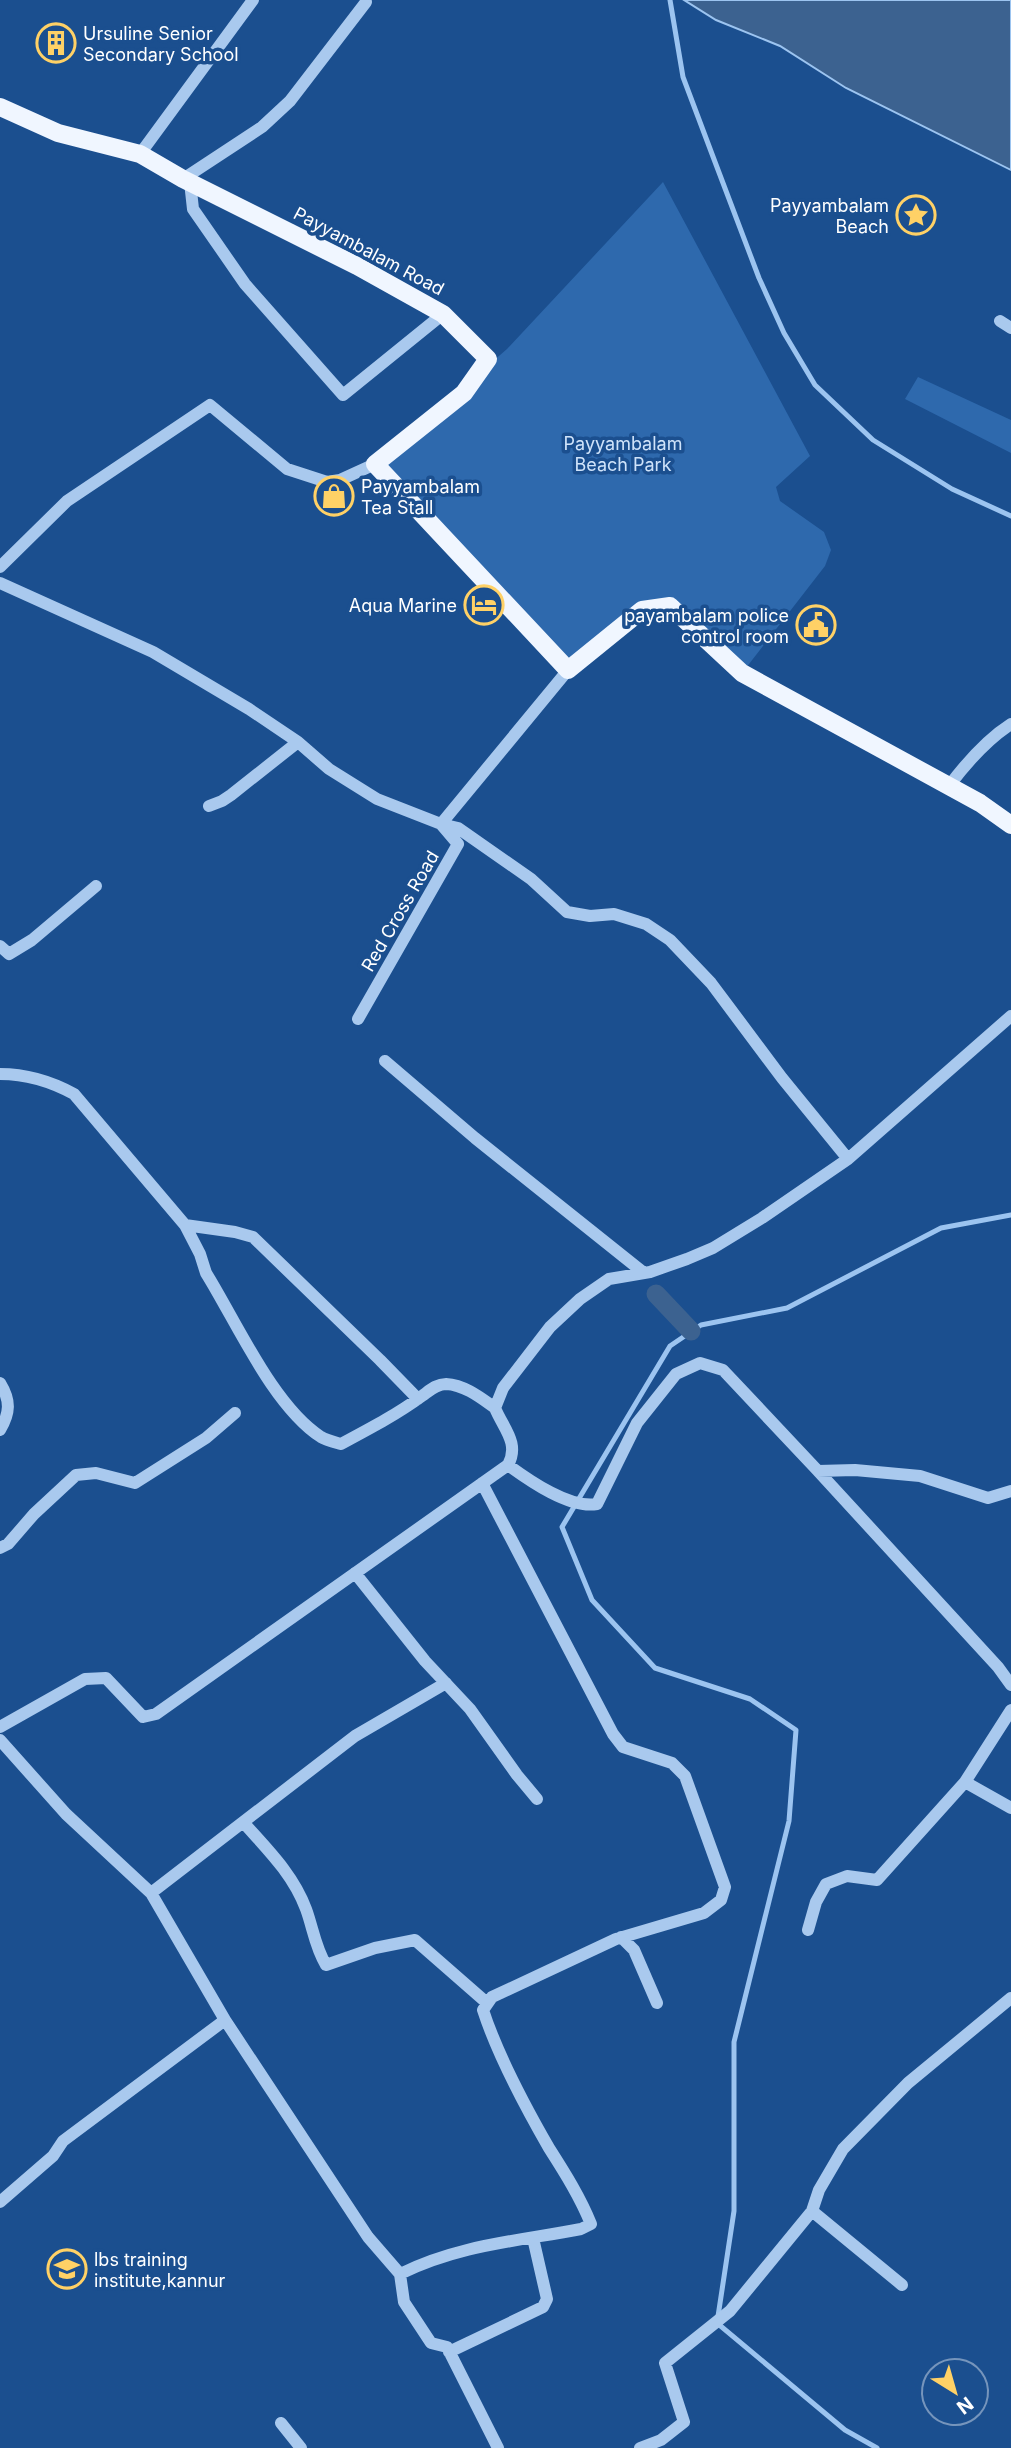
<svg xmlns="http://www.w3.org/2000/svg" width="1011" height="2448" font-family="Inter,sans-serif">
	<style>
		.green { fill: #2e69ad }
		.water { fill: #3c6290; stroke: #9cc4f0; stroke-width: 2 }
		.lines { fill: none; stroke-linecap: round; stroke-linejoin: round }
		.stream { stroke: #9cc4f0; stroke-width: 5 }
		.canal { stroke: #3c6290; stroke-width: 19 }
		.minor { stroke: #a9c9ee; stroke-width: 12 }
		.major { stroke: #f0f6ff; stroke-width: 18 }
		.labels { text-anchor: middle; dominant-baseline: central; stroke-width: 7; stroke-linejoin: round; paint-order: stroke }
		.poi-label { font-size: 18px; fill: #fff; stroke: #1b4f8f; text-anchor: start }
		.street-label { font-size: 18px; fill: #fff; stroke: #1b4f8f }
		.park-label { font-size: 18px; fill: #cfe3fa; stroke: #1b4f8f }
	</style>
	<rect width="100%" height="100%" fill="#1b4f8f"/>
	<path class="green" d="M663,182L810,456L776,487L780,501L824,532L831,550L825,566L742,673L670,606L642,610L568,670L375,464L507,349Z
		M918,377L1011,420V453L905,399Z"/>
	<path class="water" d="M684,0H1011V170L846,88L780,46L716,20Z"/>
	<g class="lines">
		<path class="stream" d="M670,0L683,77L712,154L759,278L784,333L815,385L873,440L952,489L1011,516
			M877,2448L845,2430L717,2323L734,2211V2042L789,1821L796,1730L750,1699L655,1668L592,1600L562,1527L670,1346L701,1325L787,1308L941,1228L1011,1215"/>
		<path class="canal" d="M656,1294L691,1331"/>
		<path class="minor" d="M140,154L253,0
			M183,179L262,127L290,101L366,2
			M190,182L193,209L245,284L343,395L443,314
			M1000,321L1011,328
			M0,567L67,501L210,405L287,469L327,482L340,480L375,464
			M0,583L153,652L249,709L298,742L329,769L377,799L441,824L458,828L531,879L567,912L590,916L614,914L646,924L670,940L711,983L782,1078L848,1159
			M949,786C967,762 986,740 1011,724
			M209,806L222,801L231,795L298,742
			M0,946L9,954L32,940L96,886
			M358,1019L458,844L441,824L568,670
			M385,1061L475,1138L644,1273
			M0,1074C25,1074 52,1082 74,1094L185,1225L200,1254L206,1273C236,1321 273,1406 321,1437C326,1440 334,1442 341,1444C369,1429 396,1415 422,1396C429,1391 436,1384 446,1384C465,1385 481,1398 495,1408
			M185,1225L235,1232L253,1237L380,1360L418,1399
			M0,1383C11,1401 10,1413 0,1430
			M508,1465C530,1481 570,1509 597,1504L637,1423L676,1374L700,1363L723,1370L818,1471L855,1470L920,1476L988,1498L1011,1491
			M818,1471L998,1667L1011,1685
			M0,1548L8,1544L34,1514L76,1475L96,1473L135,1483L206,1438L235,1413
			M355,1573L425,1661L470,1709L517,1775L537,1799
			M0,1727L85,1679L106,1678L143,1717L156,1714L508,1465C520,1443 503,1428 495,1408L503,1388L550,1327L580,1299L609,1279L650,1272L687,1259L713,1248L762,1218L848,1159L1011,1016
			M0,1740L66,1814L151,1893L225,2020L63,2141L53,2156L0,2202
			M965,1782L1011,1808
			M243,1822C267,1849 293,1874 306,1909C313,1928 315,1947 326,1965L375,1948L415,1940L487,2003
			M151,1893L355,1736L446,1683
			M808,1930L816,1902L826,1884L847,1876L877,1880L965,1782L1011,1710
			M621,1937L634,1950L657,2003
			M225,2020L368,2237L400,2274L404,2302L431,2343L447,2347L498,2448
			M400,2274C458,2245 518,2241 581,2229L591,2224C580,2197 565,2173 549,2148C526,2108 497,2053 483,2010L492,1997L616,1939L704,1913L721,1900L725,1887L685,1776L672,1763L623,1747L613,1734L482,1483
			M902,2285L812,2211L819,2190L843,2149L908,2083L1011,1998
			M449,2352L543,2307L547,2299L533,2238
			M281,2423L301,2448
			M640,2448L661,2440L684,2422L665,2363L730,2311L812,2211"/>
		<path class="major" d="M0,107L58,133L140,154L183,179L357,266L443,314L488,359L464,393L375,464L568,670L642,610L670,606L742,673L980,803L1011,825"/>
	</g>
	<defs>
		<g id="building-ring" transform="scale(2.0125)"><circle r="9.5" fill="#1b4f8f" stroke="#ffd166" stroke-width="1.5"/><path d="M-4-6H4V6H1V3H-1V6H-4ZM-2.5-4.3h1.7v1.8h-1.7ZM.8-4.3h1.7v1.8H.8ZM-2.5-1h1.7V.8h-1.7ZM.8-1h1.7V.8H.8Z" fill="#ffd166"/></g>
		<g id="sight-ring" transform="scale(2.0125)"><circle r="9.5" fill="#1b4f8f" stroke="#ffd166" stroke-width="1.5"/><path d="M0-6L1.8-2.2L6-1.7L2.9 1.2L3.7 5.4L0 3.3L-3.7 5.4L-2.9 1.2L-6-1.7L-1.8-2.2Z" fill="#ffd166"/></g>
		<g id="shop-ring" transform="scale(2.0125)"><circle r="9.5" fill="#1b4f8f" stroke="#ffd166" stroke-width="1.5"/><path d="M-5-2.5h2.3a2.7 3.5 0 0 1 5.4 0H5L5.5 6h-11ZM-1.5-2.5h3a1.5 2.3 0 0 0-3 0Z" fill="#ffd166"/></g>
		<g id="hotel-ring" transform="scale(2.0125)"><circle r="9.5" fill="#1b4f8f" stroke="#ffd166" stroke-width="1.5"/><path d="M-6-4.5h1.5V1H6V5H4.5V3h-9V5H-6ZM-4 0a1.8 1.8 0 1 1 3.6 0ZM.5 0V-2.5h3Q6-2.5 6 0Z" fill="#ffd166"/></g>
		<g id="civic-ring" transform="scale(2.0125)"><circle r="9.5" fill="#1b4f8f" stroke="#ffd166" stroke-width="1.5"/><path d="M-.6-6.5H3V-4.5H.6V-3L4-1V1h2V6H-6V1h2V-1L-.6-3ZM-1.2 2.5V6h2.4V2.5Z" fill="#ffd166"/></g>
		<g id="university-ring" transform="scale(2.0125)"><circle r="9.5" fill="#1b4f8f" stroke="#ffd166" stroke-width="1.5"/><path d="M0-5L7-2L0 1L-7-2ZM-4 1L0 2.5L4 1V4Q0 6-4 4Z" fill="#ffd166"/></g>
	</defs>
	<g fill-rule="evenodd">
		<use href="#building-ring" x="56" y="43"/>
		<use href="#sight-ring" x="916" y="215"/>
		<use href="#shop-ring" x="334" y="496"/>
		<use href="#hotel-ring" x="484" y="605"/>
		<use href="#civic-ring" x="816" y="625"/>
		<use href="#university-ring" x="67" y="2269"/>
	</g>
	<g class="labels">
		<g class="poi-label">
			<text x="83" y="33">Ursuline Senior<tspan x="83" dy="21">Secondary School</tspan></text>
			<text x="889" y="205" text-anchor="end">Payyambalam<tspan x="889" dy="21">Beach</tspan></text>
			<text x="361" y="486">Payyambalam<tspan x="361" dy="21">Tea Stall</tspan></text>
			<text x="457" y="605" text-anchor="end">Aqua Marine</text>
			<text x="789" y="615" text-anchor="end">payambalam police<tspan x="789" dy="21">control room</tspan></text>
			<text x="94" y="2259">lbs training<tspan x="94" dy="21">institute,kannur</tspan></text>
		</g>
		<g class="street-label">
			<text transform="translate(369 251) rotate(28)">Payyambalam Road</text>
			<text transform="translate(400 911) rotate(-60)">Red Cross Road</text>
		</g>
		<g class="park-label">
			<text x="623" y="443">Payyambalam<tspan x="623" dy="21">Beach Park</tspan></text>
		</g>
	</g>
	<g transform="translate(955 2392) rotate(143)"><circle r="33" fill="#1b4f8f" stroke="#7695bc" stroke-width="2"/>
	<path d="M0-5L12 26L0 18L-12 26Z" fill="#ffd166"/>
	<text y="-10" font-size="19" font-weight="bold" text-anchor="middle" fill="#ffffff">N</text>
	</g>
</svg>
